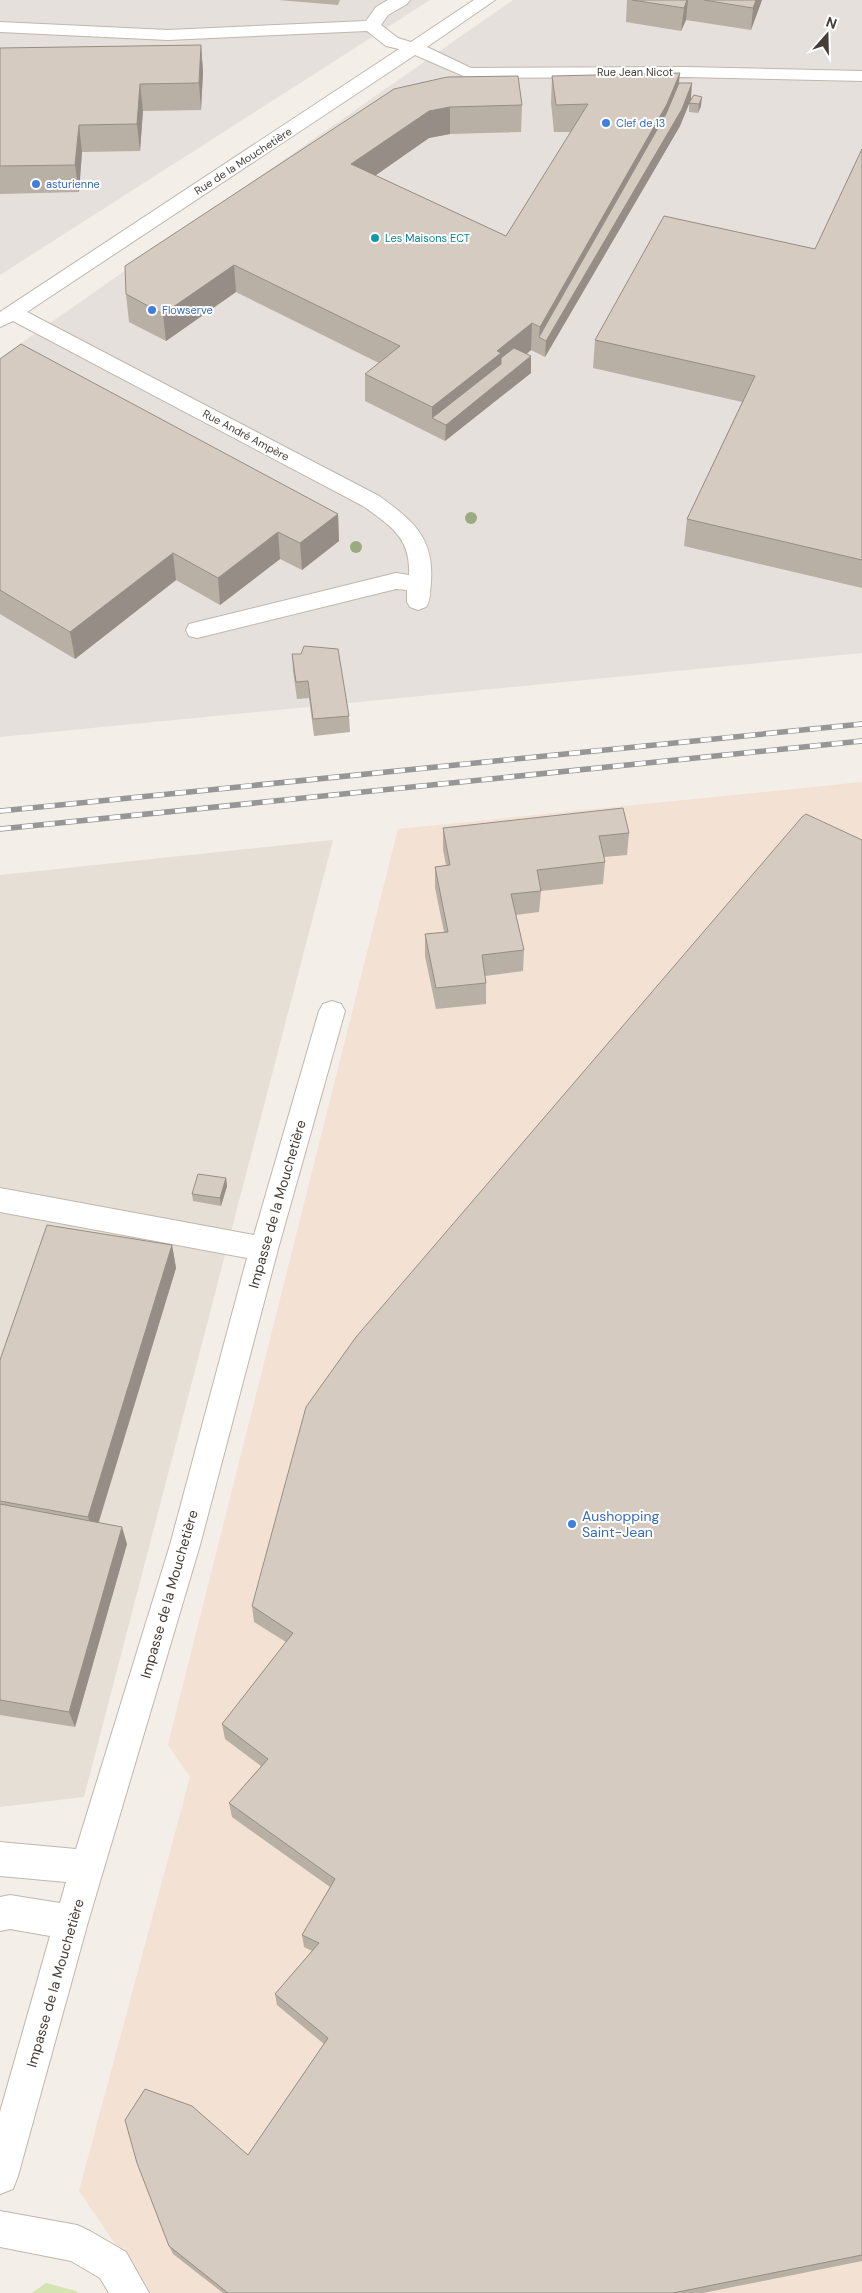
<svg xmlns="http://www.w3.org/2000/svg" width="862" height="2293" font-family="'DM Sans',sans-serif">
	<style>
		.residential { fill: #e6dfd6 }
		.commercial { fill: #f3e1d4 }
		.industrial { fill: #e5e0dc }
		.green { fill: #d5e4b3 }
		.lines { fill: none; stroke-linecap: round; stroke-linejoin: round }
		.minor-casing { stroke: #c0b7ad; stroke-width: 2 }
		.minor { fill: #fff; fill-rule: evenodd }
		.rail-casing { stroke: #969696; stroke-width: 5.5 }
		.rail { stroke: #fff; stroke-width: 4; stroke-dasharray: 11; stroke-linecap: butt }
		.tree { fill: #9aaa81 }
		.wall { fill: #b8afa5 }
		.shaded-wall { fill: #968e86 }
		.building { fill: #d6cbc0; stroke: #968e86 }
		.shop-dot { fill: #3f7fe0; stroke: #fff; stroke-width: 2 }
		.culture-dot { fill: #0f9aa8; stroke: #fff; stroke-width: 2 }
		.labels { text-anchor: middle; dominant-baseline: central; stroke-width: 4; stroke-linejoin: round; paint-order: stroke }
		.far-street-label { font-size: 11px; fill: #453d37; stroke: #fff }
		.far-shop-label { font-size: 11px; fill: #366cbe; stroke: #fff; text-anchor: start }
		.far-culture-label { font-size: 11px; fill: #0d838f; stroke: #fff; text-anchor: start }
		.street-label { font-size: 14px; fill: #453d37; stroke: #fff }
		.shop-label { font-size: 14px; fill: #366cbe; stroke: #fff; text-anchor: start }
	</style>
	<rect width="100%" height="100%" fill="#f3eee7"/>
	<path class="residential" d="M333,840L84,1797L0,1807V875Z"/>
	<path class="commercial" d="M862,782V2293H149L79,2191L190,1777L168,1745L398,829Z"/>
	<path class="industrial" d="M0,0H430L0,275Z
		M513,0H862V653L0,737V358Z"/>
	<path class="green" d="M46,2283L76,2291L78,2293H32Z"/>
	<g class="lines">
		<g class="minor-casing">
			<path id="minor" d="M388,0H410L407,4L388,15L381,25L398,38L411,42L474,0H495L427,47L471,68L685,67L862,71V81L685,77L468,78L415,55L27,312L379,496C412,520 434,537 431,581C430,590 431,600 426,607L418,610L410,607L407,602V590L396,589L197,638L189,636L186,630L189,624L197,622L396,573L409,575C411,538 391,526 363,506L13,321L0,327V312L399,49L386,46L367,31L168,40L0,32V22L168,30L366,21L376,7Z
				M332,1001L341,1004L345,1011L278,1249L200,1545L88,1922L18,2176L13,2189L0,2194V2112L50,1936L10,1929L0,1931V1897L10,1895L60,1903L66,1882L0,1876V1842L76,1849L170,1545L247,1258L0,1212V1188L254,1235L319,1011L323,1004Z
				M0,2211L77,2225L90,2231L126,2252L149,2293H109L100,2278L71,2261L0,2247Z"/>
		</g>
		<use href="#minor" class="minor"/>
		<g class="rail-casing">
			<path id="rail" d="M0,811L862,724
				M0,829L862,741"/>
		</g>
		<use href="#rail" class="rail"/>
	</g>
	<g class="tree">
		<circle cx="471" cy="518" r="6"/>
		<circle cx="356" cy="547" r="6"/>
	</g>
	<path class="wall" d="M278,0H340L338,5Z
		M627,0H762L751,30L686,20L681,31L626,22Z
		M201,45L203,72L201,110L143,111L140,151L82,152L79,192L0,194V48Z
		M552,76L679,83L691,99L680,126L545,357L531,350L527,354L531,356V373L445,441L365,401V374L379,363L236,292L166,341L129,322L126,294L394,89L522,105L521,132L450,134L429,138L375,175L506,236L571,132H554L551,103Z
		M694,95L701,106L698,113L689,112V103Z
		M862,149V588L684,546L687,519L742,402L593,368L595,340L815,249Z
		M0,359L338,514L339,541L302,570L280,559L220,605L176,580L75,659L0,614Z
		M292,654L349,716L350,732L314,736L309,698L297,699L293,671Z
		M443,828L629,833L627,855L604,857L605,862L603,884L541,891L539,912L516,915L524,950L523,971L485,976L486,983V1004L436,1009L425,956V934L444,932L435,888V867L446,865L443,850Z
		M862,840V2261L703,2293H223L173,2254L169,2246L248,2155L324,2044L277,2005L275,1994L312,1951L304,1947L302,1935L330,1887L232,1817L229,1803L261,1766L225,1739L222,1724L286,1642L254,1622L252,1606Z
		M226,1178L227,1186L221,1206L193,1201L192,1194Z
		M172,1245L176,1268L99,1522L127,1544L75,1727L0,1715V1360Z"/>
	<path class="shaded-wall" d="M687,0H688L686,20L681,31L684,8Z
		M756,0H762L751,30L753,8Z
		M201,45L203,72L201,110L199,83Z
		M680,73L677,100L539,337L540,327Z
		M692,83L691,99L680,126L545,357L546,341Z
		M140,84L143,111L140,151L137,124Z
		M702,97L701,106L698,113L699,104Z
		M450,107V134L429,138L352,192L351,164L429,111Z
		M79,125L82,152L79,192L75,165Z
		M234,265L236,292L166,341L163,314Z
		M532,323L531,350L500,375L432,418V435V407L497,351Z
		M531,356V373L445,441L446,425Z
		M338,514L339,541L302,570L300,543Z
		M278,532L280,559L220,605L218,578Z
		M173,553L176,580L75,659L70,632Z
		M226,1178L227,1186L221,1206L220,1198Z
		M172,1245L176,1268L94,1537L88,1517Z
		M122,1527L127,1544L75,1727L69,1712Z"/>
	<path class="building" d="M632,0H687L684,8Z
		M704,0H756L753,8Z
		M201,45L199,83L140,84L137,124L79,125L75,165L0,166V48Z
		M680,73L667,104L540,327L532,323L497,351L501,353L432,407L365,374L400,346L234,265L163,314L126,294L125,266L394,89L447,77L518,76L522,105L450,107L429,111L351,164L506,236L588,104L556,105L552,76Z
		M679,83H692L682,109L546,341L539,337L666,114Z
		M694,95L702,97L699,104L689,103Z
		M862,149V560L687,519L755,376L595,340L664,216L815,249Z
		M21,344L338,514L300,543L278,532L218,578L173,553L70,632L0,590V359Z
		M514,348L531,356L446,425L432,418L501,364V358Z
		M304,646L338,649L349,716L313,719L308,681L296,682L292,654H301Z
		M623,808L629,833L599,836L605,862L537,870L541,891L511,894L524,950L482,955L486,983L436,988L425,934L448,932L435,867L450,865L443,828Z
		M806,814L862,840V2255L673,2293H228L169,2246L137,2163L125,2120L145,2089L192,2106L248,2155L328,2038L275,1994L319,1943L302,1935L335,1879L229,1803L268,1759L222,1724L293,1633L252,1606L306,1407L356,1337L802,817Z
		M198,1174L226,1178L220,1198L192,1194Z
		M47,1225L172,1245L88,1517L0,1501V1360Z
		M0,1504L122,1527L69,1712L0,1700Z"/>
	<g class="shop-dot">
		<circle cx="606" cy="123" r="5"/>
		<circle cx="36" cy="184" r="5"/>
		<circle cx="152" cy="310" r="5"/>
		<circle cx="572" cy="1524" r="5"/>
	</g>
	<circle class="culture-dot" cx="375" cy="238" r="5"/>
	<g class="labels">
		<g class="far-street-label">
			<text x="635" y="72">Rue Jean Nicot</text>
			<text transform="translate(243 161) rotate(-33)">Rue de la Mouchetière</text>
			<text transform="translate(246 435) rotate(28)">Rue André Ampère</text>
		</g>
		<g class="far-shop-label">
			<text x="616" y="123">Clef de 13</text>
			<text x="46" y="184">asturienne</text>
			<text x="162" y="310">Flowserve</text>
		</g>
		<g class="far-culture-label">
			<text x="385" y="238">Les Maisons ECT</text>
		</g>
		<g class="street-label">
			<text transform="translate(277 1204) rotate(-74)">Impasse de la Mouchetière</text>
			<text transform="translate(169 1594) rotate(-74)">Impasse de la Mouchetière</text>
			<text transform="translate(55 1983) rotate(-74)">Impasse de la Mouchetière</text>
		</g>
		<g class="shop-label">
			<text x="582" y="1516">Aushopping<tspan x="582" dy="16">Saint-Jean</tspan></text>
		</g>
	</g>
	<g transform="translate(827 35) rotate(20)" stroke="#ffffff" stroke-width="4" paint-order="stroke">
	<path d="M0-4L9 19L0 12L-9 19Z" fill="#453d37"/>
	<text y="-8" font-size="14" font-weight="bold" text-anchor="middle" fill="#453d37">N</text>
	</g>
</svg>
